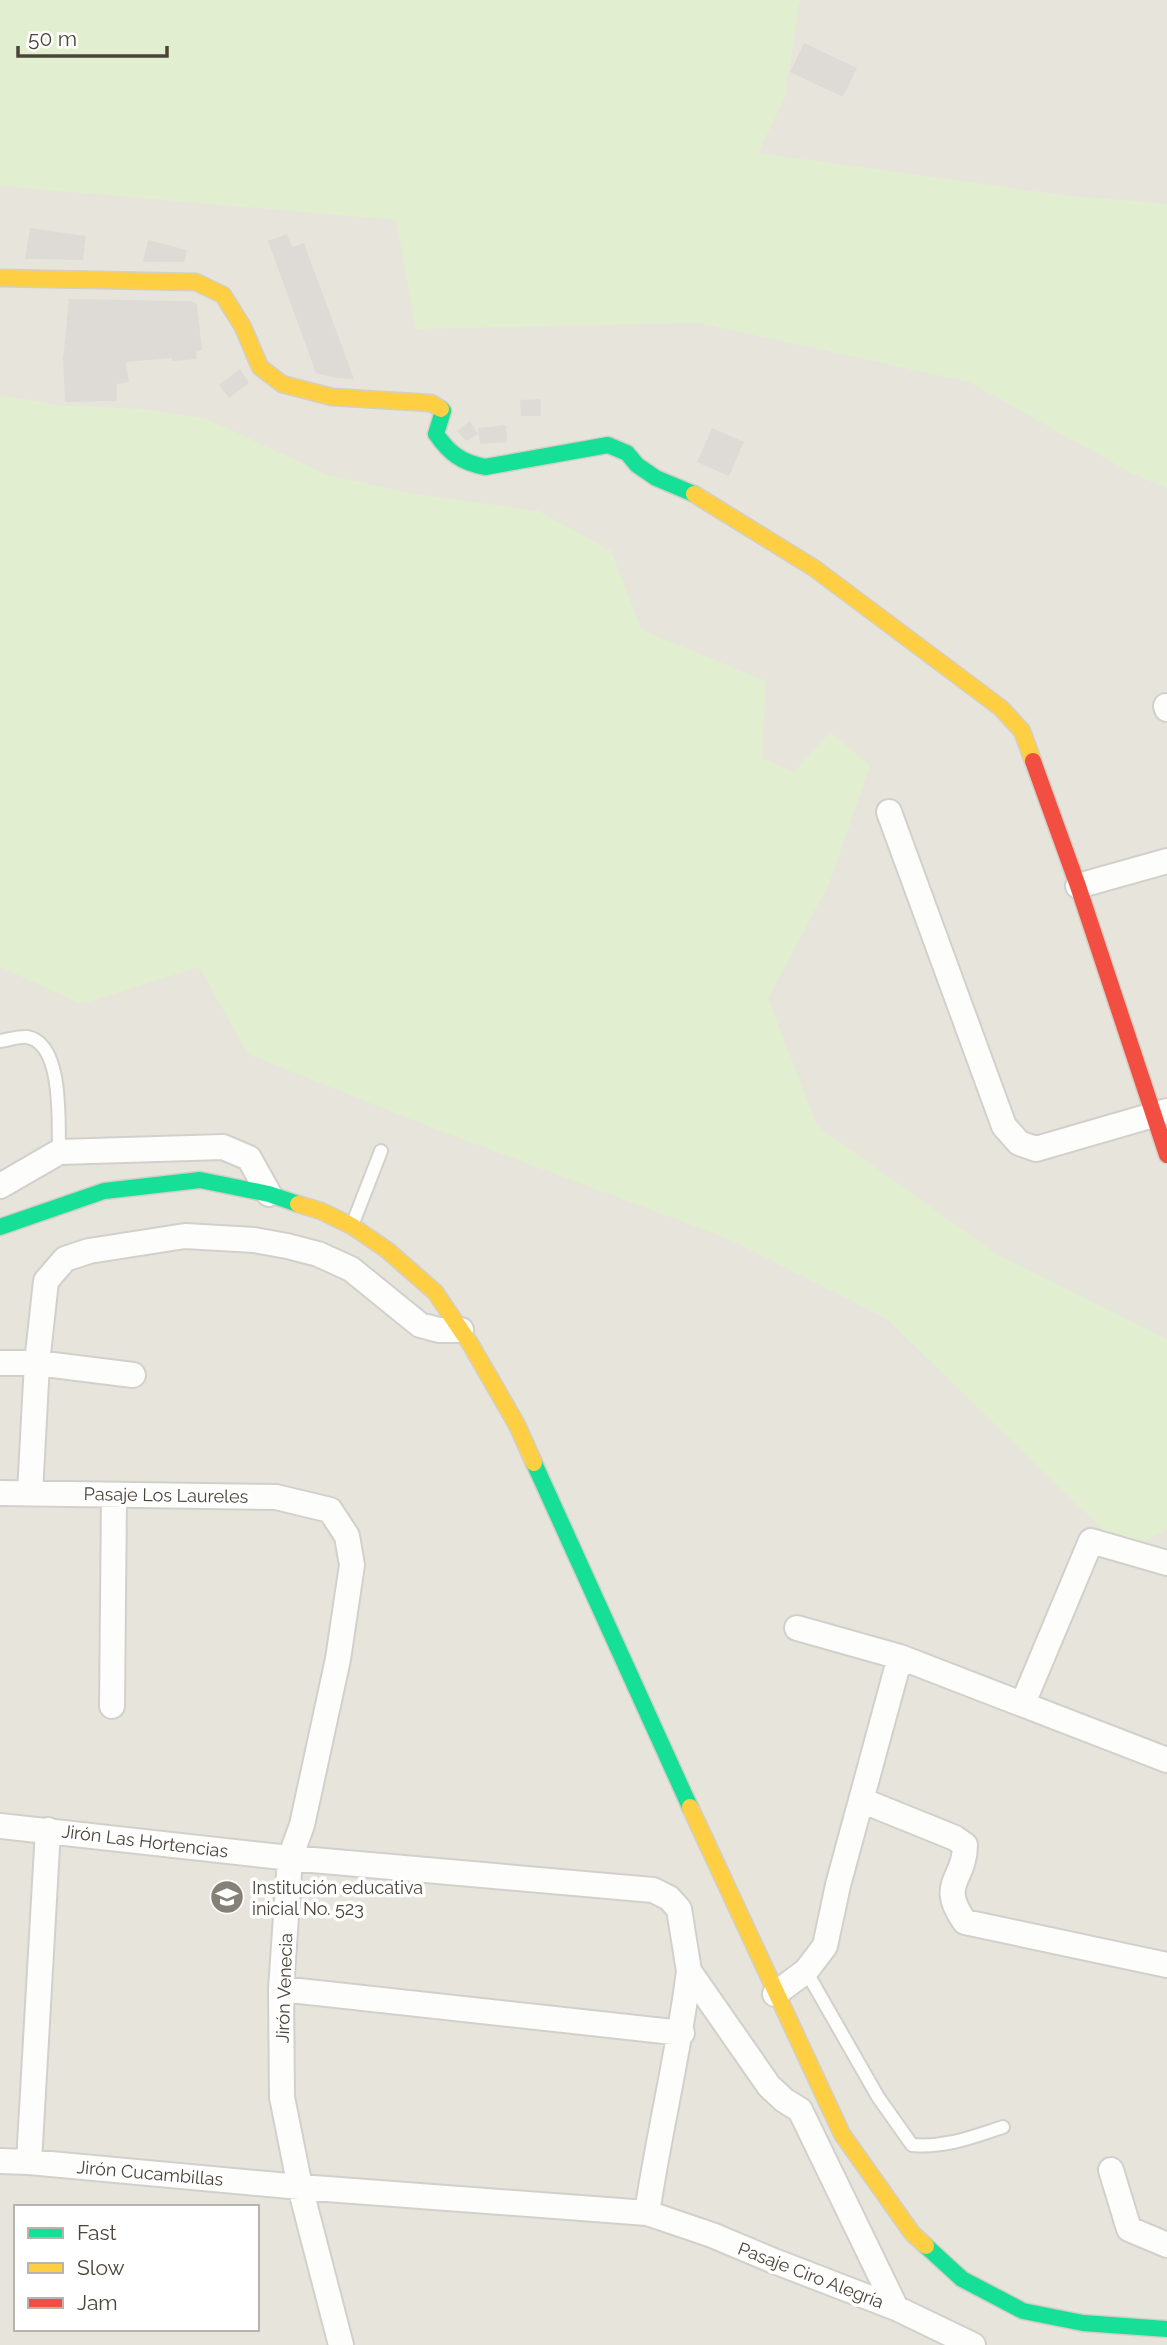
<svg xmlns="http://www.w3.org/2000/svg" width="1167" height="2345" font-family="Raleway,sans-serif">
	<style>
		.residential { fill: #e7e4dc; fill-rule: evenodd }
		.green { fill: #e1eecf }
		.building { fill: #dedbd6 }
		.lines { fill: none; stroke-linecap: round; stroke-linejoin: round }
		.lane-casing { stroke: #d2d0cb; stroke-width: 16 }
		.street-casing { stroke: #d2d0cb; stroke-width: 28 }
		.fast-casing { stroke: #d3cfc5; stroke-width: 19 }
		.slow-casing { stroke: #d3cfc5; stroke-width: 19 }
		.jam-casing { stroke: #d3cfc5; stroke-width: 19 }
		.lane { stroke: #fdfdfc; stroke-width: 12 }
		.street { stroke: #fdfdfc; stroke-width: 24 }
		.fast { stroke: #16e098; stroke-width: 16 }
		.slow { stroke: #ffcf43; stroke-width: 16 }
		.jam { stroke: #f24e42; stroke-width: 16 }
		.labels { text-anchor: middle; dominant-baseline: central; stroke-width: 7; stroke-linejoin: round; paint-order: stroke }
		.street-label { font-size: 18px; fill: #4b4439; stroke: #fff }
		.poi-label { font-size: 18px; fill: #4b4439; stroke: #fff; text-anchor: start }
	</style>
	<rect width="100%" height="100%" fill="#f4f2ee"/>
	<path class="residential" d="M0,0H1167V2345H0ZM16,2207H257V2329H16Z"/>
	<path class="green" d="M0,0H801L799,5L785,97L758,153L1063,195L1167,204V488L1133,474L969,382L699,323L416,329L396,220L0,186Z
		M3,395L56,405L143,409L207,419L327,475L416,494L539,511L611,551L642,630L766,681L762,758L794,772L830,732L870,766L829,884L768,998L817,1126L997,1254L1167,1339V1530L1125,1551L887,1319L729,1239L435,1129L248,1054L199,967L82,1004L0,967V398Z"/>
	<path class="building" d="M804,43L857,68L843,97L790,72Z
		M30,228L86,236L83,260L25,259Z
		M287,234L292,247L304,243L354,379L335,378L316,373L268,241Z
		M148,240L187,250L184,262H143Z
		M69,299L191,301L197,304L202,350L196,351L197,359L172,361V358L126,362L129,382L117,384V401L65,402L63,360Z
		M240,369L249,383L229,398L219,385Z
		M541,399V416H521L520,400Z
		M470,421L478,434L466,441L457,431Z
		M506,425L507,442L480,444L478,428Z
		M712,428L744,442L729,476L697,462Z"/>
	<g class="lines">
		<g class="lane-casing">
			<path id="lane" d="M0,1041C8,1040 20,1036 27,1037C64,1043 58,1124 59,1152
				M353,1223L381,1151
				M806,1971L878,2097L912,2145C945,2148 972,2137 1003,2127"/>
		</g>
		<g class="street-casing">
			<path id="street" d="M1166,706L1167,709
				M889,812L1004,1126L1019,1143L1036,1149L1167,1111
				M1078,886L1167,861
				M0,1186L59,1152L223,1147L249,1158L269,1194
				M0,1363H37L133,1375
				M0,1493L276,1497L330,1510L347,1536L352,1565L338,1659L302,1825L290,1858L281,1989L282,2097L300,2187L341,2345
				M30,1493L37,1363L46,1281L65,1259L89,1251L185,1236L254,1240L287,1246L318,1254L351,1269L420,1325L439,1330H461
				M797,1628L900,1657L1167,1760
				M1023,1703L1091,1541L1167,1563
				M112,1706L114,1496
				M861,1800L955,1838L965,1845C965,1881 937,1883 965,1922L1167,1965
				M0,1826L290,1858L653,1890L669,1898L679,1909L689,1971L769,2086L784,2100L800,2110L896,2308
				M281,1989L682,2033
				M775,1994L806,1971L825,1946L838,1885L900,1657
				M0,2161L29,2162L300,2187L647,2213L712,2235L774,2261L896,2308L973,2345
				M29,2162L48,1830
				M1111,2170L1129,2229L1167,2245
				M647,2213C659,2132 679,2052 689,1971"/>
		</g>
		<g class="fast-casing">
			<path id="fast" d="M441,409L443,411L436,434C450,454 461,462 485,467L608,445L627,453L637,465L656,478L694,494
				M0,1227L104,1191L200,1180L269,1194L298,1204
				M534,1463L690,1807
				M926,2246L962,2279L1023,2311L1083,2323L1167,2329"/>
		</g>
		<g class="slow-casing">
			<path id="slow" d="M0,278L196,282L223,295L243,327L260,367L282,384L332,397L431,403L441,409
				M694,494L814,568L1001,708L1022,731L1033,761
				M298,1204L321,1211L352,1226L387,1250L435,1292L471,1345L517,1425L534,1463
				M690,1807L842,2134L912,2233L926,2246"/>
		</g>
		<g class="jam-casing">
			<path id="jam" d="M1033,761L1078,886L1167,1155"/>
		</g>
		<use href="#lane" class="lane"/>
		<use href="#street" class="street"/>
		<use href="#fast" class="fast"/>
		<use href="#slow" class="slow"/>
		<use href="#jam" class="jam"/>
	</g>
	<defs>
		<g id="school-disc" transform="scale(1.75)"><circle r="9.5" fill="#868178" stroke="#fff"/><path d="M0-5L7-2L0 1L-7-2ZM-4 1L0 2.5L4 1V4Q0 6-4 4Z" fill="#fff"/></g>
	</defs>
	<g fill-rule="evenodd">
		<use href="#school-disc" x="227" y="1897"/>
	</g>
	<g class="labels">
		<g class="street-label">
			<text transform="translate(166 1495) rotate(1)">Pasaje Los Laureles</text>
			<text transform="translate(145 1841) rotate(7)">Jirón Las Hortencias</text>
			<text transform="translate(284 1988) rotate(-88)">Jirón Venecia</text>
			<text transform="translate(150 2173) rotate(5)">Jirón Cucambillas</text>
			<text transform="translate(811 2275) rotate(21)">Pasaje Ciro Alegría</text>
		</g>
		<g class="poi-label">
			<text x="252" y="1887">Institución educativa<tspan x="252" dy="21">inicial No. 523</tspan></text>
		</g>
	</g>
	<rect x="14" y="2205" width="245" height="126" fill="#ffffff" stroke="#b7b4b0" stroke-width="2"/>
	<rect x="28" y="2228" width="35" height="10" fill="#16e098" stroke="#b7b4b0" stroke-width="2"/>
	<text x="77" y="2240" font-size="21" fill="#4b4439">Fast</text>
	<rect x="28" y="2263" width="35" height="10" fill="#ffcf43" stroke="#b7b4b0" stroke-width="2"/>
	<text x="77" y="2275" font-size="21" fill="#4b4439">Slow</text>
	<rect x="28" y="2298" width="35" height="10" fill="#f24e42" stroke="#b7b4b0" stroke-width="2"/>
	<text x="77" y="2310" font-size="21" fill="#4b4439">Jam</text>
	<path d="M18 46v10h149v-10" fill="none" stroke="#4b4439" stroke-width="3.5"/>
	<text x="28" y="46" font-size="21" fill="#4b4439" stroke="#ffffff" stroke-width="5" paint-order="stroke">50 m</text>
</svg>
